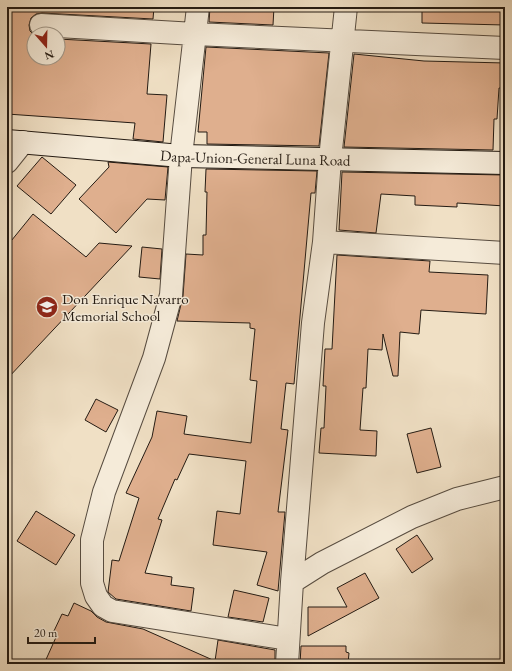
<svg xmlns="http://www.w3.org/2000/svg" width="512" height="671" font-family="'EB Garamond',serif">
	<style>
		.building { fill: #dfaf8e; stroke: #241b13 }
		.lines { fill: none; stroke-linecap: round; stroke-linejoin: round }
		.street-casing { stroke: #574c40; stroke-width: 24 }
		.secondary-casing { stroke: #241b13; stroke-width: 24 }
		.street { stroke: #f5ebd9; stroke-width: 22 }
		.secondary { stroke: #f5ebd9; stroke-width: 22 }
		.labels { text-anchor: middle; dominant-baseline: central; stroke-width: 3; stroke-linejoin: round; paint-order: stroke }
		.street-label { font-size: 15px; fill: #241b13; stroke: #f5ebd9 }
		.poi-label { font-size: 15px; fill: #241b13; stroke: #f5ebd9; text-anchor: start }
	</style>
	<rect width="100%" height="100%" fill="#f0e0c5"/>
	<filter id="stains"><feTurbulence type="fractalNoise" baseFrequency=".005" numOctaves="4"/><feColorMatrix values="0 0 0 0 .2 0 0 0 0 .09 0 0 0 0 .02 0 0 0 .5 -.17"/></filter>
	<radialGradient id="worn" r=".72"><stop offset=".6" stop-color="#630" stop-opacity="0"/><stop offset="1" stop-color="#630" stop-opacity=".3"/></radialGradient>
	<path class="building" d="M7,7H154L153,19L42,13L36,14L31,18L29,25L30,31L34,35V58H58V39L151,44L147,94L167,95L163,142L133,139L135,123L7,114Z
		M210,7H274L273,25L209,22Z
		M422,7H505V25L422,23Z
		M206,47L329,53L319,146L207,144V132H198Z
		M354,54L424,61L505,63V88H499L497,119H494L493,150L344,147Z
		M42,157L76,185L51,214L17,186Z
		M108,162L168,167L165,200L147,199L116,233L79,199L109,167Z
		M206,169L317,171L315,193H311L294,384L286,383L281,429L288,430L278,512H285L278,591L257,585L267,552L213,545L217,511L240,514L246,461L189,454L177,480L175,479L158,519L162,520L145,573L172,577L171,585L194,588L191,611L116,599L108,592L112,560L119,561L139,498L126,493L152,437L157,411L187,416L184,434L251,443L257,381L250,380L255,329L250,328V323L177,321L183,296L186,254L203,255V235H206L207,192H205Z
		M342,172L505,175V206L457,203V207L415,205V196L381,194L376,233L339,230Z
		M33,214L86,257L99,243L132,246L7,379V246Z
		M142,247L162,249L160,279L139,277Z
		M337,255L430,261L429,272L488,275L486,314L421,310L419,334L400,332L398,376H393L383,334L382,350L368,349L366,388H363L360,430L377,431L376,456L319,453L321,428H324L326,386H323L325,349H332Z
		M96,399L118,410L106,432L85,420Z
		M431,428L441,467L417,473L407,434Z
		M36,511L75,535L56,565L17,541Z
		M417,535L433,559L412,573L396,549Z
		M365,573L379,598L308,636V607H347L337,588Z
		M234,590L269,598L263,622L228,617Z
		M74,603L91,611L97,617L106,622L143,629L215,661L218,640L275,650V664H44L57,635L53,633L62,614L68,616Z
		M301,646H346V652L349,653L348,664H300Z"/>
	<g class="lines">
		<g class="street-casing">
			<path id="street" d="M198,7L181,156L171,295L154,358L104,492L92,540V583L96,596L103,606L112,611L288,639
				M41,25L195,34L505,48
				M7,162L23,142
				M324,242L505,253
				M292,582L322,563L412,517L457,499L505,487
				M287,664L292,582L313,323L324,242L330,159L346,7"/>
		</g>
		<g class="secondary-casing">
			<g id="secondary">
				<path id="s1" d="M7,141L181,156L505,163"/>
			</g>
		</g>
		<use href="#street" class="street"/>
		<use href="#secondary" class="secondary"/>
	</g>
	<defs>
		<g id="school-disc" transform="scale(1.15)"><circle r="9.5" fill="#8f2418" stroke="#f5ebd9"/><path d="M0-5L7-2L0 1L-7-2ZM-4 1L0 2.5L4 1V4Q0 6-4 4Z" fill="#fff"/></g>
	</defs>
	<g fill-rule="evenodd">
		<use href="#school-disc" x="47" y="307"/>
	</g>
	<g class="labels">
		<g class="street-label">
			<text stroke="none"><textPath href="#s1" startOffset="249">Dapa-Union-General Luna Road</textPath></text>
		</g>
		<g class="poi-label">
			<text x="62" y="298">Don Enrique Navarro<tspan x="62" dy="17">Memorial School</tspan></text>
		</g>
	</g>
	<rect width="512" height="671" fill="none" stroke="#f0e0c5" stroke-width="24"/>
	<rect x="8" y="8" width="496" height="655" fill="none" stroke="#241b13" stroke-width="2"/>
	<rect x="12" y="12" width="488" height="647" fill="none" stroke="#241b13"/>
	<g transform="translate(46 46) rotate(160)"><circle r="19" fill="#f5ebd9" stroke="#a1988a"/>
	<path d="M0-3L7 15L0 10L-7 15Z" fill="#8f2418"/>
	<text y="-6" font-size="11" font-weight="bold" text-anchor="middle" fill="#241b13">N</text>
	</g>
	<path d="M28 637v6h67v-6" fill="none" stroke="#241b13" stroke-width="2"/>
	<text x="34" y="637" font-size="12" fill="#241b13" stroke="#f5ebd9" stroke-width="3" paint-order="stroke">20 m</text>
	<rect width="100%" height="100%" filter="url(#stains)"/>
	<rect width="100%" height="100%" fill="url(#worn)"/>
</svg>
